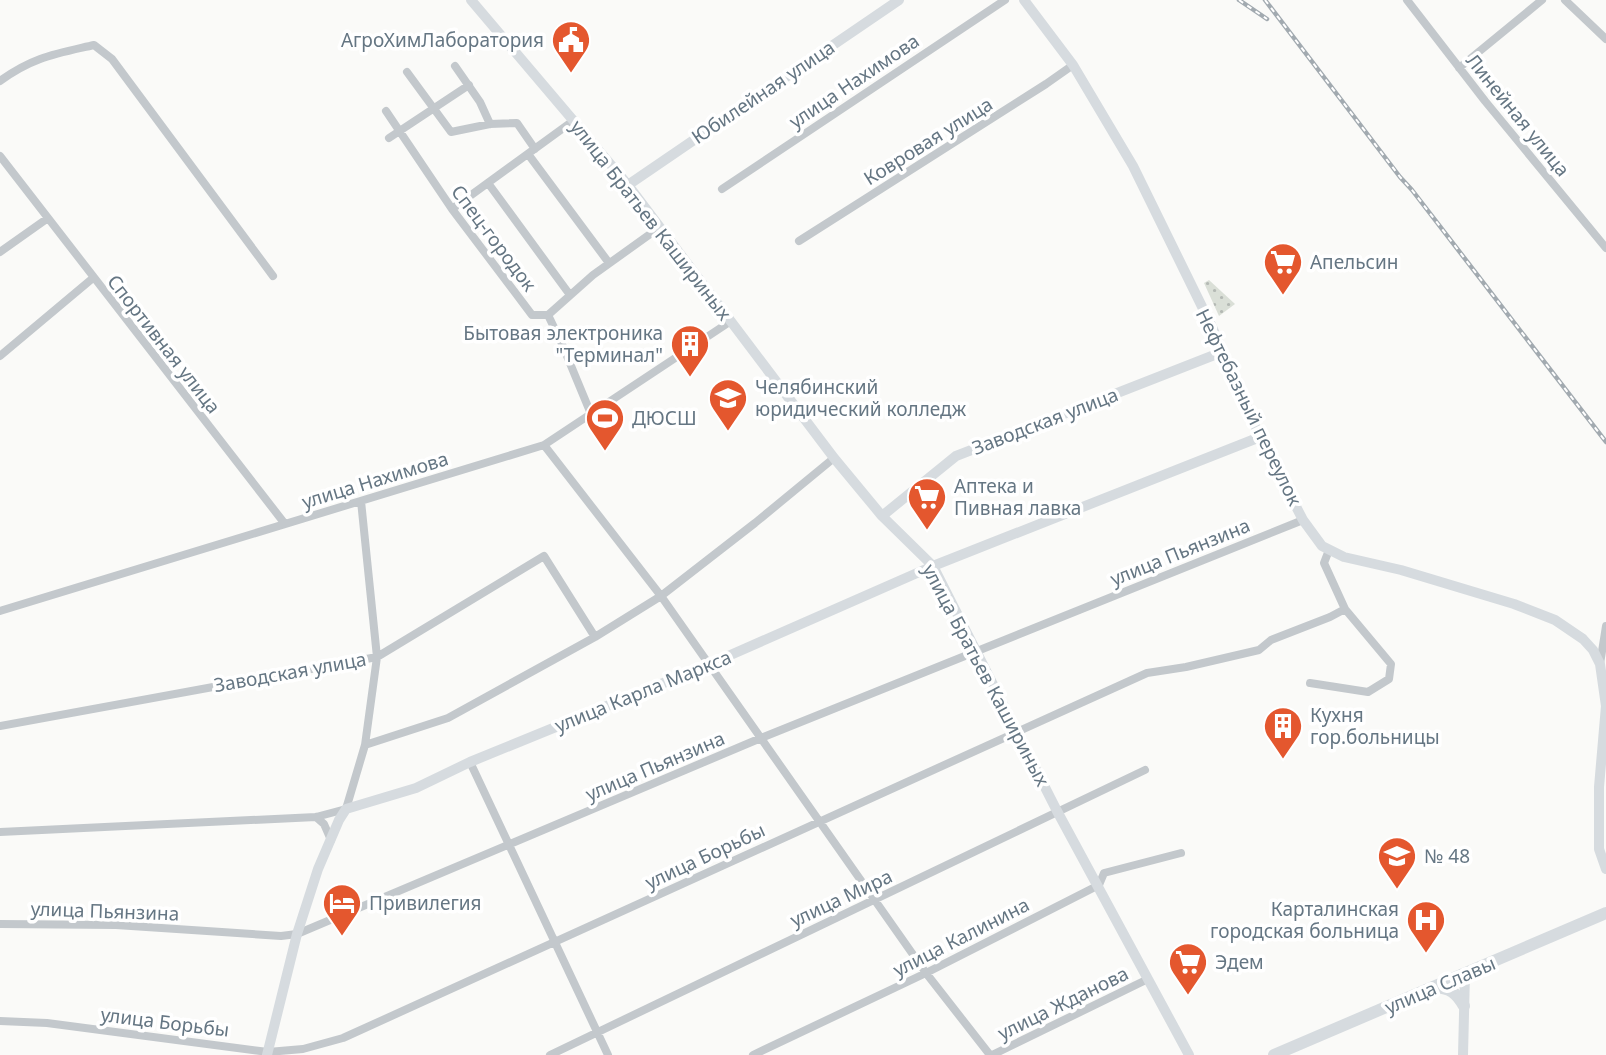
<svg xmlns="http://www.w3.org/2000/svg" width="1606" height="1055" font-family="'Noto Sans',sans-serif">
	<style>
		.grass { fill: url(#grass-dots) }
		.lines { fill: none; stroke-linecap: round; stroke-linejoin: round }
		.street { stroke: #c3c8cc; stroke-width: 8 }
		.secondary { stroke: #d6dbdf; stroke-width: 10 }
		.primary { stroke: #d6dbdf; stroke-width: 12 }
		.rail-casing { stroke: #a2aab0; stroke-width: 4.5 }
		.rail { stroke: #fff; stroke-width: 2; stroke-dasharray: 5; stroke-linecap: butt }
		.labels { text-anchor: middle; dominant-baseline: central; stroke-width: 7; stroke-linejoin: round; paint-order: stroke }
		.poi-label { font-size: 19px; fill: #657683; stroke: #fff; text-anchor: start }
		.street-label { font-size: 19px; fill: #657683; stroke: #fff }
	</style>
	<defs>
		<pattern id="grass-dots" width="8" height="8" patternUnits="userSpaceOnUse" patternTransform="scale(1.75)"><rect width="8" height="8" fill="#dadfd7"/><path d="M2 2h.1M6 6h.1" fill="none" stroke="#b4b9b4" stroke-width="1.8" stroke-linecap="round"/></pattern>
	</defs>
	<rect width="100%" height="100%" fill="#fafaf8"/>
	<path class="grass" d="M1209,280L1235,304L1219,316L1204,283Z"/>
	<g class="lines">
		<path class="street" d="M1407,0L1485,101L1606,248
			M1565,0L1606,39
			M455,66L480,102L490,124
			M1459,68L1542,0
			M407,72L451,132L490,124L517,123L535,149
			M0,81C33,57 55,54 94,45L112,59L273,276
			M386,111L452,209L532,315H548L562,344L591,414
			M389,138L469,85
			M528,154L609,263
			M0,156L285,524
			M488,183L570,295
			M722,189L1005,0
			M452,209L573,121
			M799,241L1046,84L1073,65
			M0,252L48,218
			M548,315L593,275L660,227
			M0,356L93,278
			M544,445L661,596L926,973L990,1055
			M0,611L544,445L731,321
			M1600,664L1606,626
			M1310,683L1368,692L1389,679L1391,664L1345,609
			M0,726L377,657L544,556L595,637
			M365,745L448,718L595,637L661,596L755,523L834,458
			M470,762L608,1055
			M316,817L324,824L331,840
			M0,832L316,817L346,809L365,745L377,657L361,501
			M0,924L116,925L281,936L297,934L761,738L1303,520
			M0,1021L47,1023L268,1052L303,1049L343,1038L1147,673L1186,667L1259,650L1271,640L1330,617L1345,609L1324,563L1329,550
			M550,1055L1145,770
			M753,1055L926,973L1099,885L1104,873L1181,853
			M992,1055L1148,979"/>
		<path class="secondary" d="M471,0L628,185L834,458L882,516L933,566L1057,811L1189,1055
			M1024,0L1073,65L1133,166L1212,327L1260,437L1303,520L1322,546L1344,557L1401,570L1514,604L1555,620L1583,639L1593,650L1600,664L1606,706L1599,787V849L1606,869
			M628,185L899,0
			M882,516L956,456L1222,352
			M267,1055L297,934L318,869L339,820L346,809L416,788L470,762L710,664L933,566L1260,437
			M1463,1055L1465,974"/>
		<path class="primary" d="M1434,987C1450,988 1456,992 1464,1006
			M1274,1055L1606,913"/>
		<g class="rail-casing">
			<path id="rail" d="M1239,0L1267,19
				M1265,0L1400,177L1412,190L1606,442"/>
		</g>
		<use href="#rail" class="rail"/>
	</g>
	<defs>
		<g id="civic-pin" transform="scale(2.0125)"><path d="M0 17L-7.5 6A9.5 9.5 0 1 1 7.5 6Z" fill="#e4572e" stroke="#fff"/><path d="M-.6-6.5H3V-4.5H.6V-3L4-1V1h2V6H-6V1h2V-1L-.6-3ZM-1.2 2.5V6h2.4V2.5Z" fill="#fff"/></g>
		<g id="supermarket-pin" transform="scale(2.0125)"><path d="M0 17L-7.5 6A9.5 9.5 0 1 1 7.5 6Z" fill="#e4572e" stroke="#fff"/><path d="M-6-5.5h2.5l.6 2H6L4.5 2H-2.5L-4.4-4H-6ZM-1.5 3.2a1.3 1.3 0 1 0 .1 0ZM3 3.2a1.3 1.3 0 1 0 .1 0Z" fill="#fff"/></g>
		<g id="building-pin" transform="scale(2.0125)"><path d="M0 17L-7.5 6A9.5 9.5 0 1 1 7.5 6Z" fill="#e4572e" stroke="#fff"/><path d="M-4-6H4V6H1V3H-1V6H-4ZM-2.5-4.3h1.7v1.8h-1.7ZM.8-4.3h1.7v1.8H.8ZM-2.5-1h1.7V.8h-1.7ZM.8-1h1.7V.8H.8Z" fill="#fff"/></g>
		<g id="university-pin" transform="scale(2.0125)"><path d="M0 17L-7.5 6A9.5 9.5 0 1 1 7.5 6Z" fill="#e4572e" stroke="#fff"/><path d="M0-5L7-2L0 1L-7-2ZM-4 1L0 2.5L4 1V4Q0 6-4 4Z" fill="#fff"/></g>
		<g id="stadium-pin" transform="scale(2.0125)"><path d="M0 17L-7.5 6A9.5 9.5 0 1 1 7.5 6Z" fill="#e4572e" stroke="#fff"/><path d="M0-5a6.5 5 0 1 0 0 10a6.5 5 0 1 0 0-10ZM-3.5-1.8h7v3.6h-7Z" fill="#fff"/></g>
		<g id="school-pin" transform="scale(2.0125)"><path d="M0 17L-7.5 6A9.5 9.5 0 1 1 7.5 6Z" fill="#e4572e" stroke="#fff"/><path d="M0-5L7-2L0 1L-7-2ZM-4 1L0 2.5L4 1V4Q0 6-4 4Z" fill="#fff"/></g>
		<g id="hotel-pin" transform="scale(2.0125)"><path d="M0 17L-7.5 6A9.5 9.5 0 1 1 7.5 6Z" fill="#e4572e" stroke="#fff"/><path d="M-6-4.5h1.5V1H6V5H4.5V3h-9V5H-6ZM-4 0a1.8 1.8 0 1 1 3.6 0ZM.5 0V-2.5h3Q6-2.5 6 0Z" fill="#fff"/></g>
		<g id="hospital-pin" transform="scale(2.0125)"><path d="M0 17L-7.5 6A9.5 9.5 0 1 1 7.5 6Z" fill="#e4572e" stroke="#fff"/><path d="M-5-5h3v3.5h4V-5h3V5h-3V1.5h-4V5h-3Z" fill="#fff"/></g>
	</defs>
	<g fill-rule="evenodd">
		<use href="#civic-pin" x="571" y="40"/>
		<use href="#supermarket-pin" x="1283" y="262"/>
		<use href="#building-pin" x="690" y="344"/>
		<use href="#university-pin" x="728" y="398"/>
		<use href="#stadium-pin" x="605" y="418"/>
		<use href="#supermarket-pin" x="927" y="497"/>
		<use href="#building-pin" x="1283" y="726"/>
		<use href="#school-pin" x="1397" y="856"/>
		<use href="#hotel-pin" x="342" y="903"/>
		<use href="#hospital-pin" x="1426" y="920"/>
		<use href="#supermarket-pin" x="1188" y="962"/>
	</g>
	<g class="labels">
		<g class="poi-label">
			<text x="544" y="40" text-anchor="end">АгроХимЛаборатория</text>
			<text x="1310" y="262">Апельсин</text>
			<text x="663" y="333" text-anchor="end">Бытовая электроника<tspan x="663" dy="22">"Терминал"</tspan></text>
			<text x="755" y="387">Челябинский<tspan x="755" dy="22">юридический колледж</tspan></text>
			<text x="632" y="418">ДЮСШ</text>
			<text x="954" y="486">Аптека и<tspan x="954" dy="22">Пивная лавка</tspan></text>
			<text x="1310" y="715">Кухня<tspan x="1310" dy="22">гор.больницы</tspan></text>
			<text x="1424" y="856">№ 48</text>
			<text x="369" y="903">Привилегия</text>
			<text x="1399" y="909" text-anchor="end">Карталинская<tspan x="1399" dy="22">городская больница</tspan></text>
			<text x="1215" y="962">Эдем</text>
		</g>
		<g class="street-label">
			<text transform="translate(854 81) rotate(-34)">улица Нахимова</text>
			<text transform="translate(763 92) rotate(-34)">Юбилейная улица</text>
			<text transform="translate(1518 115) rotate(51)">Линейная улица</text>
			<text transform="translate(928 141) rotate(-32)">Ковровая улица</text>
			<text transform="translate(651 220) rotate(52)">улица Братьев Кашириных</text>
			<text transform="translate(494 238) rotate(53)">Спец-городок</text>
			<text transform="translate(164 344) rotate(52)">Спортивная улица</text>
			<text transform="translate(1249 407) rotate(64)">Нефтебазный переулок</text>
			<text transform="translate(1045 421) rotate(-21)">Заводская улица</text>
			<text transform="translate(375 480) rotate(-17)">улица Нахимова</text>
			<text transform="translate(1180 552) rotate(-22)">улица Пьянзина</text>
			<text transform="translate(290 672) rotate(-10)">Заводская улица</text>
			<text transform="translate(986 675) rotate(62)">улица Братьев Кашириных</text>
			<text transform="translate(643 691) rotate(-22)">улица Карла Маркса</text>
			<text transform="translate(655 766) rotate(-23)">улица Пьянзина</text>
			<text transform="translate(705 856) rotate(-25)">улица Борьбы</text>
			<text transform="translate(841 898) rotate(-25)">улица Мира</text>
			<text transform="translate(105 911) rotate(2)">улица Пьянзина</text>
			<text transform="translate(961 937) rotate(-27)">улица Калинина</text>
			<text transform="translate(1440 985) rotate(-23)">улица Славы</text>
			<text transform="translate(1063 1003) rotate(-26)">улица Жданова</text>
			<text transform="translate(165 1022) rotate(7)">улица Борьбы</text>
		</g>
	</g>
</svg>
